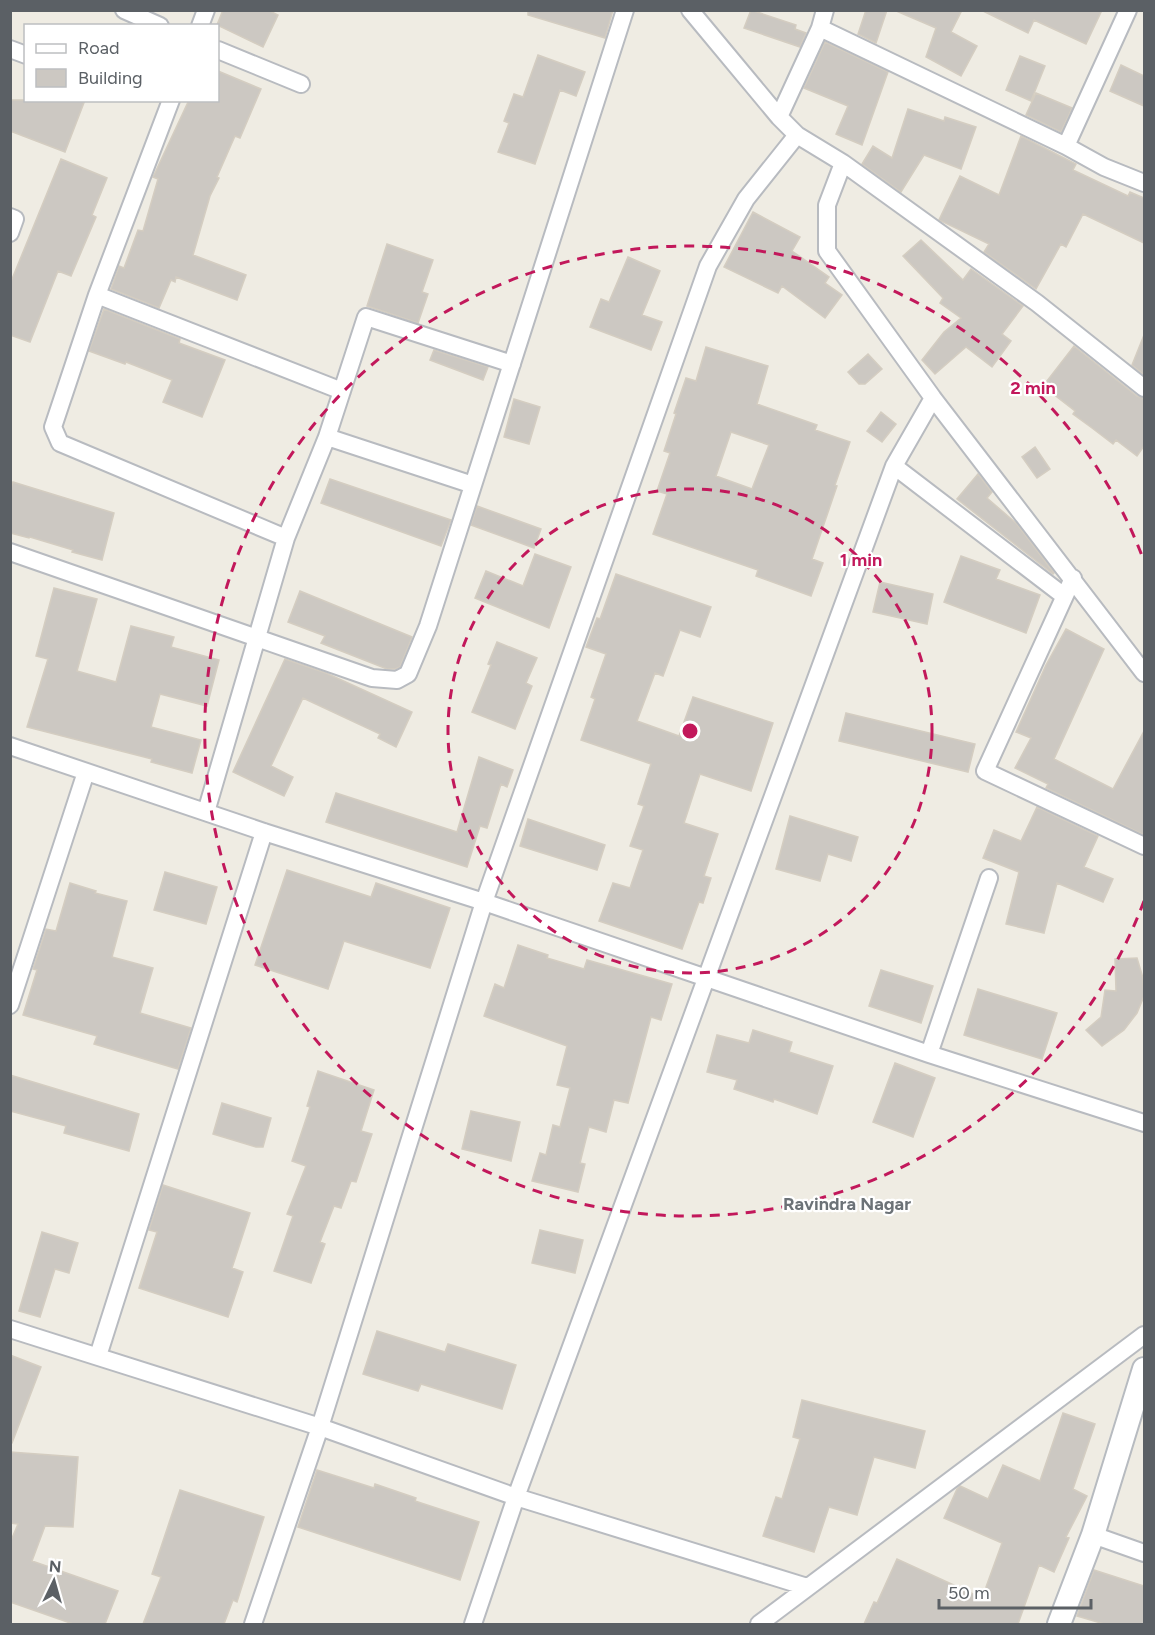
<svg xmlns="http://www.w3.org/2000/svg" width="1155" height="1635" font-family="Figtree,sans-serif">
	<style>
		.building { fill: #ccc8c2; stroke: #d4cdc1; stroke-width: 1.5; fill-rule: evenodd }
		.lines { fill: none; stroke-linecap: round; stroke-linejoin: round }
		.street-casing { stroke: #b8bbc0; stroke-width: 20 }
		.secondary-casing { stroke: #b7bbc0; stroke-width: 26 }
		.street { stroke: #fff; stroke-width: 16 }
		.secondary { stroke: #fff; stroke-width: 22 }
		.ring { fill: none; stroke: #c2185b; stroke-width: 3; stroke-dasharray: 10 8 }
		.labels { text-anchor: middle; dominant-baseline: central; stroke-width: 4.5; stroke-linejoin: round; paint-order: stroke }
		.neighbourhood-label { font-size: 18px; font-weight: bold; fill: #6c7277; stroke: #fff }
		.centre { fill: #c2185b; stroke: #fff; stroke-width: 3 }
		.ring-label { font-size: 18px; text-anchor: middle; font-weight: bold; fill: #c2185b; stroke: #fff; stroke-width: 4.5; stroke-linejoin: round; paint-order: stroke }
	</style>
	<rect width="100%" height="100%" fill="#efece3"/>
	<path class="building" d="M223,10H268L278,15L263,47L217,25Z
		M528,10H613L605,38L528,15Z
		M751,10L796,25L795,29L806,33L800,47L744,28Z
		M866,10H887L876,43L858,34Z
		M894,10H962L951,32L977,46L961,76L926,57L936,28Z
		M981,10H1102L1086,44L1034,20L1028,33Z
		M825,42L888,72L862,145L836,134L848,106L804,88Z
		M538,55L585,72L576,96L560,90L535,164L498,152L509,123L504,121L514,94L523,97Z
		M1020,56L1045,66L1031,101L1006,90Z
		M1121,65L1144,76V106L1110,91Z
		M218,71L261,89L240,138L235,136L217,177L219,178L210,196L193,255L246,275L237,300L176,277L175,282L171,280L159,308L111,289L119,266L124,268L138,230L143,231L158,179L153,177L189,100H218Z
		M1036,93L1072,108L1061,132L1026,115Z
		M10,100H85L65,152L10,131Z
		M908,109L944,121L945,117L976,127L961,169L924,155L901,192L862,164L873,146L892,158Z
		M1021,136L1076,164L1073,170L1128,196L1130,192L1144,198V243L1083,214L1066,247L1061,244L1036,289L984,252L989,244L939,220L960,176L999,195Z
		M61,159L107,178L92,215L96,217L71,276L58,271L30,342L10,335V284Z
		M753,212L800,237L792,251L829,277L825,283L842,295L825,318L782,286L778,293L724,267Z
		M921,240L963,280L971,269L1023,306L1002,334L1011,341L992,367L966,347L935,374L922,360L944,332L961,318L940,303L943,298L903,256Z
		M387,244L433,260L422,292L428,294L418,323L367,306Z
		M628,257L660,271L642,315L662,322L651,350L590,327L601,299L609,302Z
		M104,309L180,339L179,343L225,360L202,417L163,402L172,380L126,362L125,364L89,351Z
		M1144,335V375L1132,365Z
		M1074,346L1137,396L1144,398V446L1137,456L1116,440L1113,444L1092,428L1073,414L1075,411L1043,386Z
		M706,347L768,366L757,404L817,425L815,430L850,442L835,485L837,486L812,559L823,563L811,596L756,576L758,570L653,534L667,494L657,491L670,453L664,451L676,414L674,413L686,378L696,381ZM731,432L769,445L752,489L716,476Z
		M434,350L488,367L483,380L430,360Z
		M868,354L882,369L865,384H859L848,372Z
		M514,399L540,407L529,444L504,437Z
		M881,412L896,424L882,442L867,431Z
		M1035,447L1050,469L1037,478L1022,457Z
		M978,474L992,492L987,498L1017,524L1054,573L1053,574L957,499Z
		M330,479L451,520L441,546L321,503Z
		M13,482L114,513L102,560L72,552L73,550L30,537L29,538L10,533V491Z
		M477,506L541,529L534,548L471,525Z
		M535,554L571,567L549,628L475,598L486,571L523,586Z
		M961,556L1000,570L996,579L1040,595L1026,633L944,602Z
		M616,574L711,607L700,637L680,630L663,676L655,673L637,721L679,736L693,697L773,723L751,791L700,774L684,823L718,834L704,876L711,878L703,903L699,902L682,949L599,921L613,883L630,888L643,850L630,846L644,806L638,804L651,764L581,740L595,699L591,697L606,654L586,647L597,618L600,619Z
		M880,582L933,594L927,624L873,612Z
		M54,588L97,599L77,671L116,682L131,626L174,637L171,647L219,660L207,706L160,694L151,727L201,740L192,773L151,762L152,759L27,727L48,659L36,656Z
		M300,591L412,637L400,667L395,669H387L321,643L325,636L288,622Z
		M1066,629L1104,649L1054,759L1113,789L1144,731V835L1046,788L1048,784L1015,768L1031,738L1016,732L1046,665Z
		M497,642L537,658L526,683L532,686L515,729L472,712L491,665L488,664Z
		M285,659L326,673L412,712L396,747L378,738L380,734L303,698L271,766L293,777L284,796L233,772Z
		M846,713L975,744L968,772L839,741Z
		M479,757L513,770L507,787L501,784L487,828L480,826L467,867L326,822L336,793L457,832Z
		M1037,807L1098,836L1084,867L1113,879L1103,902L1057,883L1044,933L1006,924L1019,872L983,858L994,830L1021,841Z
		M790,816L858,837L851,861L828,854L820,881L776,869Z
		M528,819L605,845L597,870L520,846Z
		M287,870L371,897L376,883L450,908L430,968L344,941L328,989L255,965Z
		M165,872L217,887L206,924L154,910Z
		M70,883L96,891L95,893L127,901L112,957L153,968L140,1013L191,1028L178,1069L94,1044L97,1036L23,1015L37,970L33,969L46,929L56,931Z
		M518,945L548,955L547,958L584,969L587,960L672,984L661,1020L651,1017L628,1103L614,1100L606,1132L589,1127L580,1163L585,1164L578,1192L532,1181L540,1153L546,1155L553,1125L560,1127L570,1088L557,1085L567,1046L484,1016L495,984L504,988Z
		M1137,958L1143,978L1144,996L1137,1013L1124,1030L1102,1046L1086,1030L1101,1017L1105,990L1116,991L1115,959Z
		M881,970L933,986L921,1023L869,1006Z
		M978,989L1057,1013L1042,1059L964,1035Z
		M753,1030L792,1042L789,1052L833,1066L817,1114L774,1099L773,1102L734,1089L737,1080L707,1072L717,1035L749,1043Z
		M895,1063L935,1078L913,1137L873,1122Z
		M318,1071L374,1090L361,1131L372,1134L356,1182L351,1181L341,1208L334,1206L320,1242L325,1244L311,1283L274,1271L293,1216L287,1214L306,1166L292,1161L310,1107L307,1106Z
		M10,1075L139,1114L129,1151L64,1133L66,1126L10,1111Z
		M222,1103L271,1118L263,1147H256L213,1134Z
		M471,1111L520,1122L511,1161L462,1149Z
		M163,1185L250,1213L232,1268L243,1272L228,1317L139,1288L157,1232L149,1230Z
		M540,1230L583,1240L575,1273L532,1263Z
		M42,1232L78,1243L69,1273L55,1269L40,1317L19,1311Z
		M377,1331L445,1352L448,1344L516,1365L502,1409L421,1384L418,1391L363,1374Z
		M10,1355L41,1367L12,1443H10Z
		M802,1400L925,1431L915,1468L874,1457L857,1515L829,1507L814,1552L763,1536L776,1497L782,1499L800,1439L793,1437Z
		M1063,1413L1095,1424L1073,1489L1087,1496L1066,1537L1069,1538L1054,1572L1039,1565L1018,1624H864L874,1602L877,1603L897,1559L982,1598L1002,1543L944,1518L957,1489L960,1486L988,1499L1003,1465L1040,1481Z
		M10,1452L78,1457L73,1527L45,1526L32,1561L118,1591L105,1624H73L10,1602V1543L18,1524L10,1523Z
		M317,1470L374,1488L375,1484L416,1498L415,1501L479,1522L460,1580L298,1527Z
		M180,1490L264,1517L237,1602L233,1600L224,1624H143L161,1577L152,1574Z
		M1094,1570L1144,1586V1624H1104L1077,1616Z"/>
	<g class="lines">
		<g class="street-casing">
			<path id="street" d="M124,10L160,26
				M690,10L779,117L797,135L843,163L1037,303L1144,388
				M200,26L206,10
				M820,28L1066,146L1104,167L1144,183
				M10,49L26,55
				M218,50L301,84
				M171,100L97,295L53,427L60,443L286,538
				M779,117L820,28L825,10
				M1066,146L1128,10
				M843,163L827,205V251L933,398L1144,673
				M10,217L15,219L10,233
				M97,295L342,391
				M327,437L473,485
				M894,466L1064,596
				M10,552L372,678L397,680L408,674L428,626L625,10
				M1073,578L985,771L1144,846
				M10,746L264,832L484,902L929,1054L1144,1123
				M206,812L286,538L327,437L366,317L512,364
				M10,1005L86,772
				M929,1054L989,878
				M10,1329L320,1427L516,1497L807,1587
				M98,1356L264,832
				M1093,1535L1144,1553
				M253,1624L320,1427L484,902L708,266L746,199L797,135
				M473,1624L516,1497L894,466L933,398
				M759,1624L1144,1335"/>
		</g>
		<g class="secondary-casing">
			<path id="secondary" d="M1059,1624L1093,1535L1144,1369"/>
		</g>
		<use href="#street" class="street"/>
		<use href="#secondary" class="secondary"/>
	</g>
	<g class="ring">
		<circle cx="690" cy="731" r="242"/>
		<path d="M1144 901A485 485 0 1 1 1144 561"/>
	</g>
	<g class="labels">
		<g class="neighbourhood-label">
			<text x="847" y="1204">Ravindra Nagar</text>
		</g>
	</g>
	<circle cx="690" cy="731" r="9" class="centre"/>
	<g class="ring-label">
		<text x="1033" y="394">2 min</text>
		<text x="861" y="566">1 min</text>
	</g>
	<rect width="1155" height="1635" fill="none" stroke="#5b6065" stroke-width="24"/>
	<rect x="24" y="24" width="195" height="78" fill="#ffffff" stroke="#bdbfc1" stroke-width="1.5"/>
	<rect x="36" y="44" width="30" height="9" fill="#ffffff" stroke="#bdbfc1" stroke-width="1.5"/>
	<text x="78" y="54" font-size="18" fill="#5b6065">Road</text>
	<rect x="36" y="69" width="30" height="18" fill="#ccc8c2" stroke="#bdbfc1" stroke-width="1.5"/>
	<text x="78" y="84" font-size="18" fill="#5b6065">Building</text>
	<g transform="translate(54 1581) rotate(5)" stroke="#ffffff" stroke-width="4.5" paint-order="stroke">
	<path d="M0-4.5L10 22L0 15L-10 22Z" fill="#5b6065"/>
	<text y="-9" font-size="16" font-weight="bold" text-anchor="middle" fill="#5b6065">N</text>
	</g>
	<path d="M939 1599v9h152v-9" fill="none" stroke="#5b6065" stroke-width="3"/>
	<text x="948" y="1599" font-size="18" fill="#5b6065" stroke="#ffffff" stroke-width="4.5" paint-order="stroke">50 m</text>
</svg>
